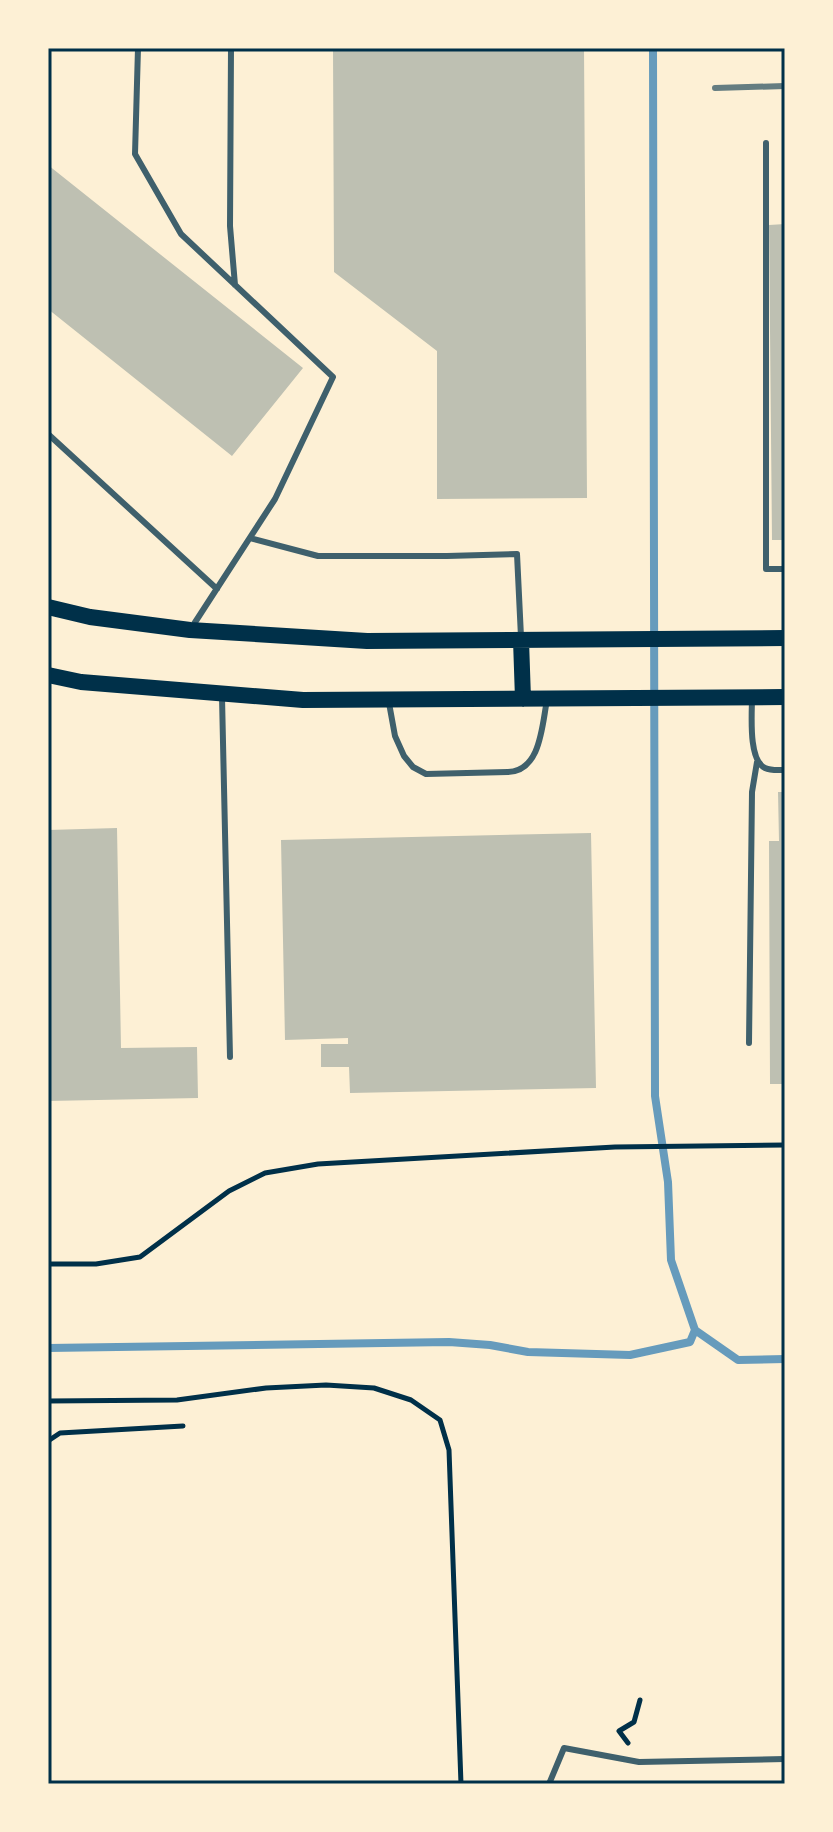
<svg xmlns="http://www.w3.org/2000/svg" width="833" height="1832" font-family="'Alegreya Sans',sans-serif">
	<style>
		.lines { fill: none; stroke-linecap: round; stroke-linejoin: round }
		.stream { stroke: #669bbc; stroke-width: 8 }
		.building { fill: #bec0b2 }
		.path { stroke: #003049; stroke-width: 5 }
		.service { stroke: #3f606c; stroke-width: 6 }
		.secondary { stroke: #003049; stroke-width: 16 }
		.rail { stroke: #657d81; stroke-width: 6 }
		.neatline { fill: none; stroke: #003049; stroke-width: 3 }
	</style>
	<rect width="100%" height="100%" fill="#fdf0d5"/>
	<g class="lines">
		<path class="stream" d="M653,48L655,1096L668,1182L671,1260L695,1330L738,1360L785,1359
			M48,1348L449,1342L490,1345L528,1352L630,1355L690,1342L695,1330"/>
	</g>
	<path class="building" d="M333,48H584L587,498L437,499V351L334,272Z
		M48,165L303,368L232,456L48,309Z
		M785,224V540H772L769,225Z
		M778,792H785V1084H770L769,841H779Z
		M117,828L121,1048L197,1047L198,1098L48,1101V830Z
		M591,833L596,1088L350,1093L349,1067H321V1044H348V1038L285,1040L281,840Z"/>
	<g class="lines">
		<path class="path" d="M48,1264H96L140,1257L229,1191L265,1173L318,1164L615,1147L785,1145
			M48,1401L177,1400L266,1388L326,1385L374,1388L411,1400L440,1420L449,1450L461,1784
			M48,1441L60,1433L183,1426
			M628,1743L619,1731L634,1722L640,1700"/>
		<path class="service" d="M138,48L135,154L181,234L333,377L275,499L192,627
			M231,48L230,226L235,285
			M766,143V569H785
			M48,434L217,589
			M250,538L318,556H447L517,554L521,637
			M222,697L230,1057
			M752,697C752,714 748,760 765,768C771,771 779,770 785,770
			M389,703L395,736L404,756L413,767L426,774L508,772C541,771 542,725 547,700
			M749,1043L752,792L757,762
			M549,1784L564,1748L639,1762L785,1759"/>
		<path class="secondary" d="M48,607L90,617L190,630L367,641L785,638
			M521,640L523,699
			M48,675L81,682L303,700L785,697"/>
		<path class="rail" d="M715,88L785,86"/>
	</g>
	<rect width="833" height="1832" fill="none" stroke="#fdf0d5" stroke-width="100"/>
	<rect x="50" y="50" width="733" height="1732" class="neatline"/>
</svg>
